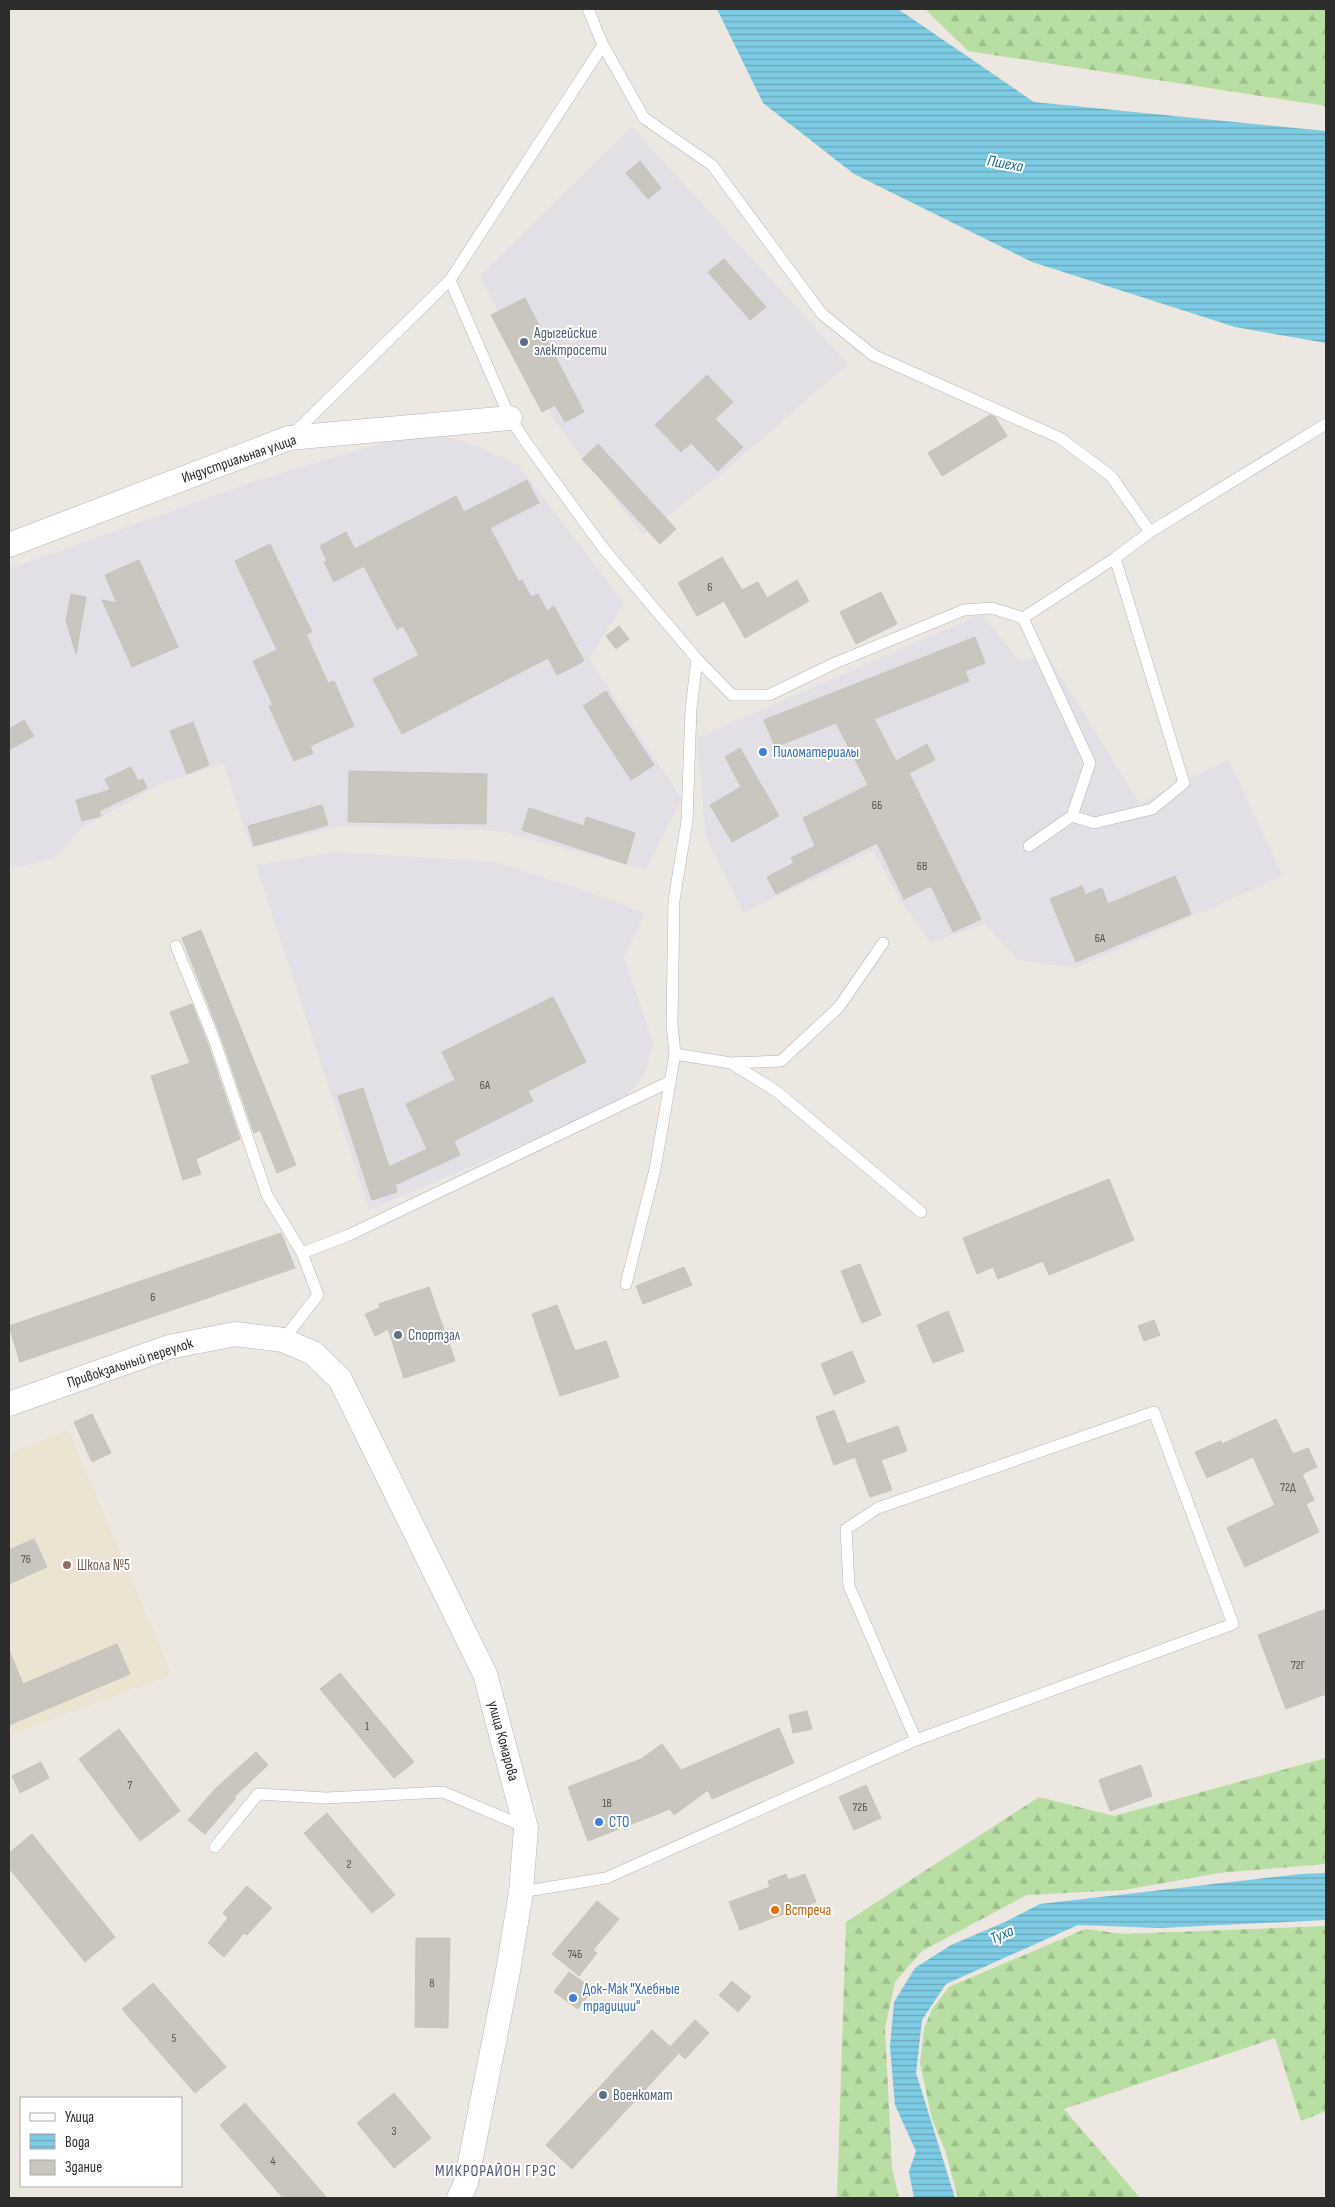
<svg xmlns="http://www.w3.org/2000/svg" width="1335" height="2207" font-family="'Sofia Sans Condensed',sans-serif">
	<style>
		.industrial { fill: #e2e0e6 }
		.education { fill: #ece3d2 }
		.forest { fill: url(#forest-firs) }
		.water { fill: url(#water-rules) }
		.building { fill: #c9c5bf; stroke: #c8c3ba }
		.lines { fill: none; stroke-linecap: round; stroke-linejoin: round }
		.service-casing { stroke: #b1b3bb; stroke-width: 12 }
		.minor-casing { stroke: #b1b3bb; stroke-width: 25 }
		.service { stroke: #fff; stroke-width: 11 }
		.minor { stroke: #fff; stroke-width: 24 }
		.service-dot { fill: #5c6f8a; stroke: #fff; stroke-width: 2 }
		.shop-dot { fill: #3f7fe0; stroke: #fff; stroke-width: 2 }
		.education-dot { fill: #8d6e63; stroke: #fff; stroke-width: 2 }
		.food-dot { fill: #e8710a; stroke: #fff; stroke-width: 2 }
		.labels { text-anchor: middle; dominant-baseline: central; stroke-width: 4; stroke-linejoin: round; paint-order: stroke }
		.number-label { font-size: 12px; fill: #545352 }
		.service-label { font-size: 15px; fill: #4e5e75; stroke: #fff; text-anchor: start }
		.street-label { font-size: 15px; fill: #2d2d2d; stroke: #fff }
		.shop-label { font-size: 15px; fill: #366cbe; stroke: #fff; text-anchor: start }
		.education-label { font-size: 15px; fill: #785e54; stroke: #fff; text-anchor: start }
		.food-label { font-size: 15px; fill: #c56008; stroke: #fff; text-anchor: start }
		.water-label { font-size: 16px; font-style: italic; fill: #1a6c93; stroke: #fff }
		.neighbourhood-label { font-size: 16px; letter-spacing: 1px; fill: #51597a; stroke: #fff }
	</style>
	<defs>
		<pattern id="forest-firs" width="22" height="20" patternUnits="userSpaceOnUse" patternTransform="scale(1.25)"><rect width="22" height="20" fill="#b8dea3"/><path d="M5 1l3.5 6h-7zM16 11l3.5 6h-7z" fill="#9ebf8d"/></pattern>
		<pattern id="water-rules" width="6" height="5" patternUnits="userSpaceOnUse" patternTransform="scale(1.25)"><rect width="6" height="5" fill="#7ecbe4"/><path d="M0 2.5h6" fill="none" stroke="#68a5b9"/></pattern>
	</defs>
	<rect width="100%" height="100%" fill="#ede7e1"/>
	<path class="industrial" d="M632,127L848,364L727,469L643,535L556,423L480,276Z
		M425,430L478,446L519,466L624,603L589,659L682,799L646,870L500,831L340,826L251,848L224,764L163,783L83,827L55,858L21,867H9V569L259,480Z
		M982,614L1020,662L1047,654L1140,804L1228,759L1283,876L1076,968L1018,960L985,924L931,943L899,898L873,851L743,913L706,837L697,738Z
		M334,852L496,862L592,893L645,913L624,957L653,1043L644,1075L623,1101L369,1210L256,865Z"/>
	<path class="education" d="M68,1429L172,1675L9,1735V1454Z"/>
	<path class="forest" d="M925,9H1326V106L968,51Z
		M1326,1758V1864L1219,1873L1124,1890L1027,1895L922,1951L895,1982L885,2028L892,2168L899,2198H837L846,1922L1039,1797L1114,1816Z
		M1326,1926V2111L1301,2121L1275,2038L1064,2109L1140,2198H958L945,2150L932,2119L920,2063L924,2029L932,2009L949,1987L1085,1929L1124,1934Z"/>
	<path class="water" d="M717,9H898L1034,102L1326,131V343L1235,327L1032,262L854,174L763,103Z
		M1326,1873V1920L1160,1928L1078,1925L946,1984L922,2020L916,2073L955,2198H914L909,2172L916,2151L895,2105L890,2047L894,2002L915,1968L951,1945L1005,1922L1040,1904L1301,1874Z"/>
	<path class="building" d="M640,161L661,188L648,199L626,173Z
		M724,259L766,307L750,320L708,272Z
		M525,298L584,412L565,422L555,405L542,412L491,315Z
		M707,375L733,402L715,419L743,447L718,471L691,443L681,452L655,425Z
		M990,415L995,417L1007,436L942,476L928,453Z
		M598,444L676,529L660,544L582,459Z
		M527,480L539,503L490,528L519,582L522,580L531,597L538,594L547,611L554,606L584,661L557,675L548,658L402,734L373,679L419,655L403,626L397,629L364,566L334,582L324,562L327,561L320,546L346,532L355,549L456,496L464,512Z
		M270,544L312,632L306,634L328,683L334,681L354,726L310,746L313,753L294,761L269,706L273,705L253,661L277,650L235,561Z
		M722,557L742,590L758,582L767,598L797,580L809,601L745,638L724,601L697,616L678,583Z
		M139,560L178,647L132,667L102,600L117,603L105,575Z
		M881,592L897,624L856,644L840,612Z
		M71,594L86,597L76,654L66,621Z
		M619,626L629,639L616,649L606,636Z
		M975,637L985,663L965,671L969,681L874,719L896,761L927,744L935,760L909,773L981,919L953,932L931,886L904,899L877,843L776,894L767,877L794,863L791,858L815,846L803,818L868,785L836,723L775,747L764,720Z
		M606,691L654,765L631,780L583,706Z
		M24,720L34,736L9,750V729Z
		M193,722L209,765L187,774L170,731Z
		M740,748L779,816L732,842L710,805L741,787L725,757Z
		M131,767L138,781L143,779L147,788L99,811L101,816L82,821L76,800L110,790L105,779Z
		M349,771L487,774L486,824L348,822Z
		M322,805L328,825L254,846L248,826Z
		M529,808L584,826L586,817L635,833L626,864L522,830Z
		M1175,876L1191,914L1076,962L1050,899L1082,886L1085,895L1102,888L1108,904Z
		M201,930L296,1165L277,1173L260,1130L254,1133L221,1037L182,938Z
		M553,997L586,1062L528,1091L533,1101L454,1141L460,1155L395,1185L397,1192L372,1200L338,1096L363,1088L389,1167L427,1149L406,1104L455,1080L442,1052Z
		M192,1004L207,1042L240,1139L196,1159L201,1174L183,1180L151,1076L190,1063L170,1012Z
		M1109,1179L1134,1240L1049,1275L1043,1261L998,1279L993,1267L977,1274L963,1238Z
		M281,1233L295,1268L20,1362L9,1326Z
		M860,1264L881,1315L862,1323L841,1271Z
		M684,1267L692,1285L643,1304L636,1286Z
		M429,1287L455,1361L404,1378L388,1329L375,1336L365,1314L380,1308L379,1304Z
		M557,1305L575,1351L606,1341L619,1377L560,1396L532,1314Z
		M948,1311L964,1351L933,1363L917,1325Z
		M1154,1320L1160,1335L1144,1341L1138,1326Z
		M852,1351L865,1382L834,1395L821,1364Z
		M834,1410L847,1444L898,1426L907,1451L881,1460L892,1490L870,1497L855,1457L834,1465L816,1417Z
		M92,1414L111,1453L92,1462L74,1422Z
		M1276,1419L1293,1454L1308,1448L1317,1467L1302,1474L1314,1500L1306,1504L1319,1532L1245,1567L1227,1528L1275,1505L1253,1457L1207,1478L1195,1452L1221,1441L1222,1444Z
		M34,1539L47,1567L9,1584V1550Z
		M1326,1609V1694L1286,1709L1258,1635Z
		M117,1644L130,1674L9,1725V1650L23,1684Z
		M340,1673L414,1762L394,1778L320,1689Z
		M807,1711L812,1729L793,1733L789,1715Z
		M779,1728L794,1763L712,1799L708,1790L674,1815L670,1809L588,1841L568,1787L641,1759L662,1744L681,1770Z
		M119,1729L180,1811L140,1841L79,1759Z
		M256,1752L268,1765L234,1797L236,1798L205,1834L188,1820L216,1788Z
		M41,1762L49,1778L20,1793L12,1776Z
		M1141,1765L1152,1796L1110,1811L1099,1780Z
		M866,1785L881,1818L854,1830L839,1797Z
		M327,1813L395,1895L372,1913L304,1833Z
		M32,1834L115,1937L85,1962L9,1868V1853Z
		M786,1874L788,1880L805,1874L816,1902L740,1930L729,1902L770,1887L768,1881Z
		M247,1886L272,1908L247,1935L244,1933L224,1957L208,1943L228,1918L223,1913Z
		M597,1901L619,1919L593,1950L597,1953L579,1976L552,1954Z
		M416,1938H450L448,2028L415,2027Z
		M569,1972L593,1989L578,2009L554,1992Z
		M732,1981L751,1997L738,2012L719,1995Z
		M153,1983L226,2067L195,2093L122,2009Z
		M695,2020L709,2033L685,2059L671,2046Z
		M652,2030L678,2054L572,2169L546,2145Z
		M394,2093L431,2138L394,2168L357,2123Z
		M245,2103L327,2198H283L220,2125Z"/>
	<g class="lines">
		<g class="service-casing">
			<path id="service" d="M603,45L644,118L712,165L822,314L873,355L1060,438L1111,476L1150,532
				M450,280L510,418L528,445L604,549L697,659L732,695H769L835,663L964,610L992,608L1023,618L1115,558L1150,532L1326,424
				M292,435L450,280L603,45L588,9
				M1023,618L1090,763L1072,816
				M1029,846L1072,816L1094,823L1152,809L1184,783L1115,558
				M176,946L214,1039L267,1195L302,1253
				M675,1054L731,1063L776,1091L921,1212
				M731,1063L781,1061L839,1007L883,943
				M626,1284L655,1169L675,1054L672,1024L674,900L687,821L691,709L697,659
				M283,1340L318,1295L302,1253L349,1235L669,1082
				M215,1847L258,1794L326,1798L443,1792L525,1827
				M521,1892L606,1878L916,1740L1233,1624L1154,1412L878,1508L846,1529L849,1586L916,1740"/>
		</g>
		<g class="minor-casing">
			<path id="minor" d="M9,545L289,438L510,418
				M9,1404L169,1347L235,1334L283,1340L313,1353L340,1379L485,1674L526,1828L521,1892L508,1971L466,2183L459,2198"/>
		</g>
		<use href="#service" class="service"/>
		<use href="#minor" class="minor"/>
	</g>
	<g class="service-dot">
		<circle cx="524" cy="342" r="5"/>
		<circle cx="398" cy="1335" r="5"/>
		<circle cx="603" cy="2095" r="5"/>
	</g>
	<g class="shop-dot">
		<circle cx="763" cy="752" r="5"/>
		<circle cx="599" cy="1822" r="5"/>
		<circle cx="573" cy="1998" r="5"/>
	</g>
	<circle class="education-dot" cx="67" cy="1565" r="5"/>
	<circle class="food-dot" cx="775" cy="1910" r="5"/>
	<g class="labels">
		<g class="number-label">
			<text x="710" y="587">6</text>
			<text x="877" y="805">6Б</text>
			<text x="922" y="866">6В</text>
			<text x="1100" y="938">6А</text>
			<text x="485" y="1085">6А</text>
			<text x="153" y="1297">6</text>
			<text x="1288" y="1487">72Д</text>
			<text x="26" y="1559">76</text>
			<text x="1298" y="1665">72Г</text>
			<text x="367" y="1726">1</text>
			<text x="130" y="1785">7</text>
			<text x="607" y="1803">1В</text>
			<text x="860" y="1807">72Б</text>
			<text x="349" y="1864">2</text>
			<text x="575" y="1954">74Б</text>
			<text x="432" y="1983">8</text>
			<text x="174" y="2038">5</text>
			<text x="394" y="2131">3</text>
			<text x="273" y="2161">4</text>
		</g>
		<g class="service-label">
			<text x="534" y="333">Адыгейские<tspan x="534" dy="17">электросети</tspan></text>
			<text x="408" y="1335">Спортзал</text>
			<text x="613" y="2095">Военкомат</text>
		</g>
		<g class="street-label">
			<text transform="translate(239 459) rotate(-19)">Индустриальная улица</text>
			<text transform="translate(130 1363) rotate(-18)">Привокзальный переулок</text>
			<text transform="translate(503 1741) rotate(75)">улица Комарова</text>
		</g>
		<g class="shop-label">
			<text x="773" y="752">Пиломатериалы</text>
			<text x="609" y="1822">СТО</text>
			<text x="583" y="1989">Док-Мак "Хлебные<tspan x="583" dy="17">традиции"</tspan></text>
		</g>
		<g class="education-label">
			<text x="77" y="1565">Школа №5</text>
		</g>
		<g class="food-label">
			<text x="785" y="1910">Встреча</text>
		</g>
		<g class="water-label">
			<text transform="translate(1005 164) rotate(10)">Пшеха</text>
			<text transform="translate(1002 1935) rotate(-24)">Туха</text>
		</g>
		<g class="neighbourhood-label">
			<text x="496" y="2171">МИКРОРАЙОН ГРЭС</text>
		</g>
	</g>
	<rect width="1335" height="2207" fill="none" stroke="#2d2d2d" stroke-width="20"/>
	<rect x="20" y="2097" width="162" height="90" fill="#ffffff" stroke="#ababab"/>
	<rect x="30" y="2113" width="25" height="8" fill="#ffffff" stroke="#ababab"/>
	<text x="65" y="2122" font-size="15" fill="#2d2d2d">Улица</text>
	<rect x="30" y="2134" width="25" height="15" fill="url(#water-rules)" stroke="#ababab"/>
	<text x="65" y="2147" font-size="15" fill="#2d2d2d">Вода</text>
	<rect x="30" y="2160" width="25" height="15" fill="#c9c5bf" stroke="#ababab"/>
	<text x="65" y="2172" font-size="15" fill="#2d2d2d">Здание</text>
</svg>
